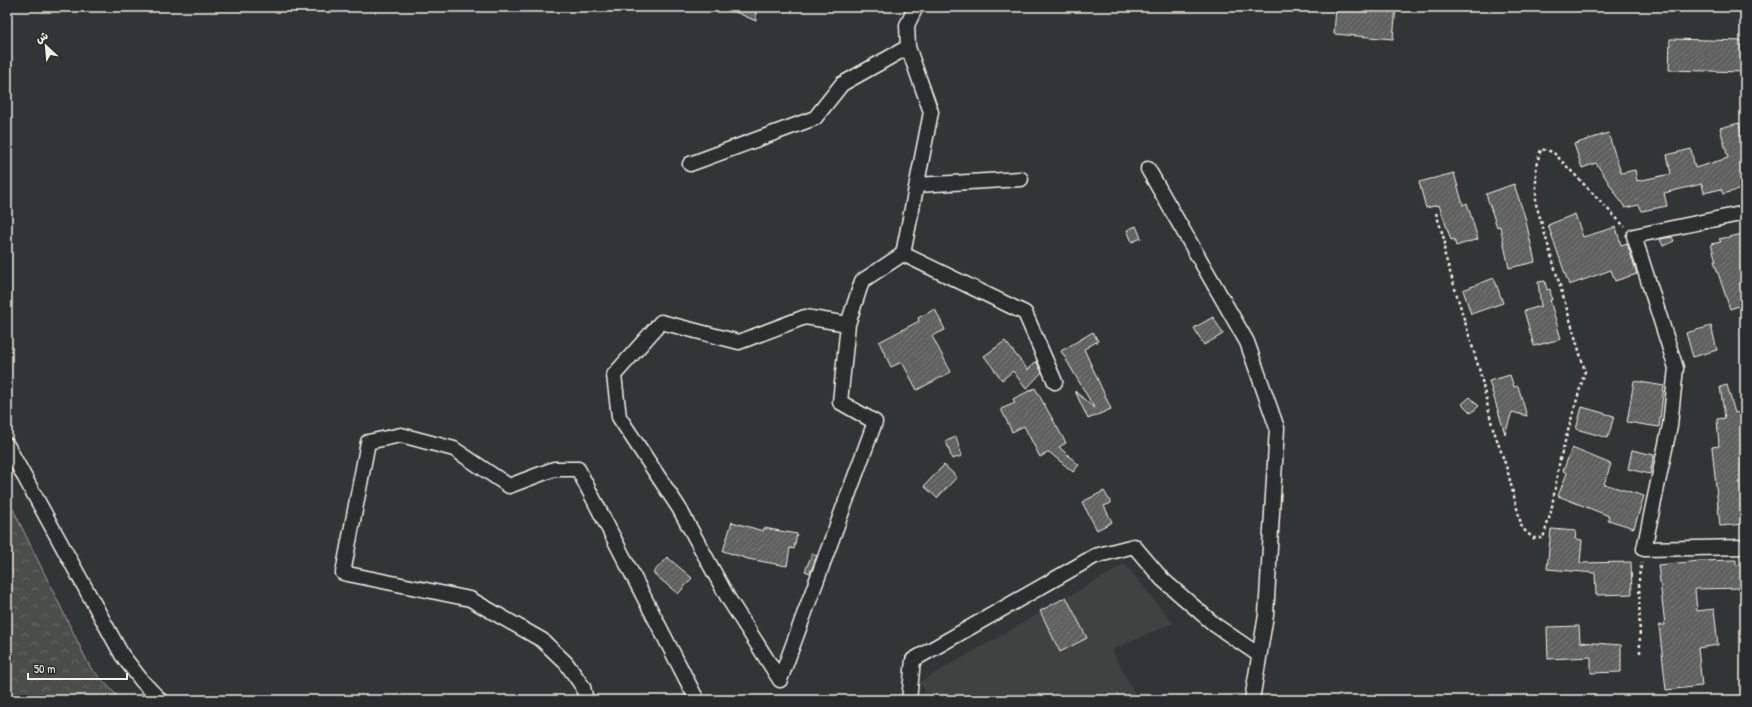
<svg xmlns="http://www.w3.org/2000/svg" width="1752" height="707" font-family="'Patrick Hand','Playpen Sans Arabic',sans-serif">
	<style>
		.built { fill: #404242 }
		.forest { fill: url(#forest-crowns); stroke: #a09f9a }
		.building { fill: url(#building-hatch); stroke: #f4f1e8 }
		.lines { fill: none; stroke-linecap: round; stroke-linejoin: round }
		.minor-casing { stroke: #f4f1e8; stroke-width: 17 }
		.path { stroke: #f4f1e8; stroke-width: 2.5; stroke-dasharray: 3 3; stroke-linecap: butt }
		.minor { stroke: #2a2d2e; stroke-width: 14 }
	</style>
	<defs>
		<pattern id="forest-crowns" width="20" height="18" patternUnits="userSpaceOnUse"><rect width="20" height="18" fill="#4b4d4c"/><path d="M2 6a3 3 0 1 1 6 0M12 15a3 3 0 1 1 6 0" fill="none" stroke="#666766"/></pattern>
		<pattern id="building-hatch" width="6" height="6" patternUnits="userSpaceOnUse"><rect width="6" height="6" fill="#5f605f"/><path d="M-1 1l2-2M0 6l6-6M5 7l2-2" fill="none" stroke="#777776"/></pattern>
	</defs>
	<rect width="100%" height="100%" fill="#323535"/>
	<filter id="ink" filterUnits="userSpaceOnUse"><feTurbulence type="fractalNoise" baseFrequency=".025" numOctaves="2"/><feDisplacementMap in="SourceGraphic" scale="8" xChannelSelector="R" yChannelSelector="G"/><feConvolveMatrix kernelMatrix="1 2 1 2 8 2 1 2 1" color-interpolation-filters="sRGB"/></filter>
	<g filter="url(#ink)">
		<path class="built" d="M1125,564L1173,623L1112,650L1138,700H929L920,682Z"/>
		<path class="forest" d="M7,497L90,667L121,700H7Z"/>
		<path class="building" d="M724,7H756V21Z
			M1336,7H1396L1393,39L1334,34Z
			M1670,39L1745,41V72L1669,70Z
			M1739,123L1745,146V188L1723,194L1721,189L1704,193L1702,184L1664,193L1667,206L1642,211L1639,205L1625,208L1596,163L1582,168L1574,144L1608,133L1621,173L1635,170L1637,181L1671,174L1667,155L1691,149L1695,168L1728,158L1720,128Z
			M1454,173L1463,205L1467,203L1478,239L1456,246L1454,239L1451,240L1439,205L1426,208L1419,182Z
			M1514,184L1525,217L1535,262L1509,268L1500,226L1497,227L1486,194Z
			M1575,214L1583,237L1616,227L1621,245L1627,243L1637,274L1615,281L1611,270L1569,285L1548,225Z
			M1136,226L1141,238L1132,242L1127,230Z
			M1743,234L1745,243V304L1730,309L1714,261H1716L1711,244L1721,242L1719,239Z
			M1672,237L1674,241L1663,246L1660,239Z
			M1494,278L1503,303L1471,314L1463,290Z
			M1545,281L1547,290L1550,289L1552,300H1550L1561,339L1534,346L1524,311L1541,306L1538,282Z
			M935,309L945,330L932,336L951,372L917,390L902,362L891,367L879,342L919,321L918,318Z
			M1213,317L1223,334L1204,345L1194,328Z
			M1711,326L1717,350L1693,357L1686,333Z
			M1093,332L1098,341L1084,349L1111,409L1088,419L1075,391L1095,409L1061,351Z
			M1005,341L1028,370L1036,361L1042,372L1026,389L1013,371L1002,380L984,356Z
			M1510,375L1514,387L1518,386L1527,416L1512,412L1505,434L1489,381Z
			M1634,381L1664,386L1659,427L1627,422Z
			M1727,385L1735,413L1745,411V524L1720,526L1712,447L1719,446L1717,419L1725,418L1720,387Z
			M1035,388L1066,443L1059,447L1079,465L1073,472L1049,452L1040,457L1024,426L1012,432L1001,409L1015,403L1013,399Z
			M1470,397L1479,406L1471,413L1462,404Z
			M1582,407L1614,416L1608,438L1576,429Z
			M956,437L962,456L952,459L946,441Z
			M1572,448L1611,464L1604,484L1644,496L1634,528L1608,520L1609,516L1558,496L1567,473L1563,471Z
			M1632,450L1654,455L1650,474L1628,469Z
			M944,465L957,477L937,498L924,486Z
			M1104,491L1111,503L1104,506L1112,522L1097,530L1082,502Z
			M732,522L763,531L764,528L797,534L794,549L790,548L787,566L748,559L723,551Z
			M1551,529L1576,531L1575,539L1582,540L1580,563L1631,562L1632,594L1596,595L1595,573L1547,569Z
			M812,554L817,556L810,573L805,571Z
			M667,557L692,578L678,594L653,573Z
			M1736,560V565L1745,564V588L1695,589L1697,611L1714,609L1718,645L1698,648L1702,686L1666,690L1659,625H1665L1658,565L1699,561Z
			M1066,597L1087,638L1060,652L1040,611Z
			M1579,626L1580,642L1621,645V672L1591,673V657L1548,659L1547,627Z"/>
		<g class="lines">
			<g class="minor-casing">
				<path id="minor" d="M690,164L815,118L842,84L908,47
					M1148,169L1247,342L1277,428L1266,615L1252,700
					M917,185L1021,179
					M1745,213L1634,236L1676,368L1670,425L1644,549L1745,547
					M903,254L1025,313L1055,382
					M7,445L122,655L142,681L160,700
					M780,680L875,422L840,402L848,324L862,281L903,254L931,112L908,47L907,25L916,7
					M780,680L728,598L679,508L619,417L614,375L661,322L739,342L805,317L848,324
					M586,700L583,687L566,663L542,640L470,599L343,573L368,442L401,435L454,449L509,486L554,469H578L697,700
					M909,700L913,660L1095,556L1134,546L1162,579L1215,625L1259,655"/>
			</g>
			<path class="path" d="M1436,213L1445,242L1444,252L1480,372L1492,425L1507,469L1522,528L1533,538H1543L1551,512L1560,459L1585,371L1536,204V166L1541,149L1553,152L1625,227
				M1640,653L1639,576L1642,562"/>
			<use href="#minor" class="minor"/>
		</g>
	</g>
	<rect width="1752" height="707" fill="none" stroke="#2a2d2e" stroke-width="24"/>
	<rect x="12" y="12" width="1728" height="683" fill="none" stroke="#f4f1e8" stroke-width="1.5" filter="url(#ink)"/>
	<g transform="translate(46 46) rotate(334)" stroke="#2a2d2e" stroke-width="3" paint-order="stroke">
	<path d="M0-3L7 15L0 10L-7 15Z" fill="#f4f1e8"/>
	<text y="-6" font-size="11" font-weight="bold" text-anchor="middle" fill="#f4f1e8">ش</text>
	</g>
	<path d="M28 673v6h99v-6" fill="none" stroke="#f4f1e8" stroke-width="2"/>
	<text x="34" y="673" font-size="12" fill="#f4f1e8" stroke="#2a2d2e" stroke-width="3" paint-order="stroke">50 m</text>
</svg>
